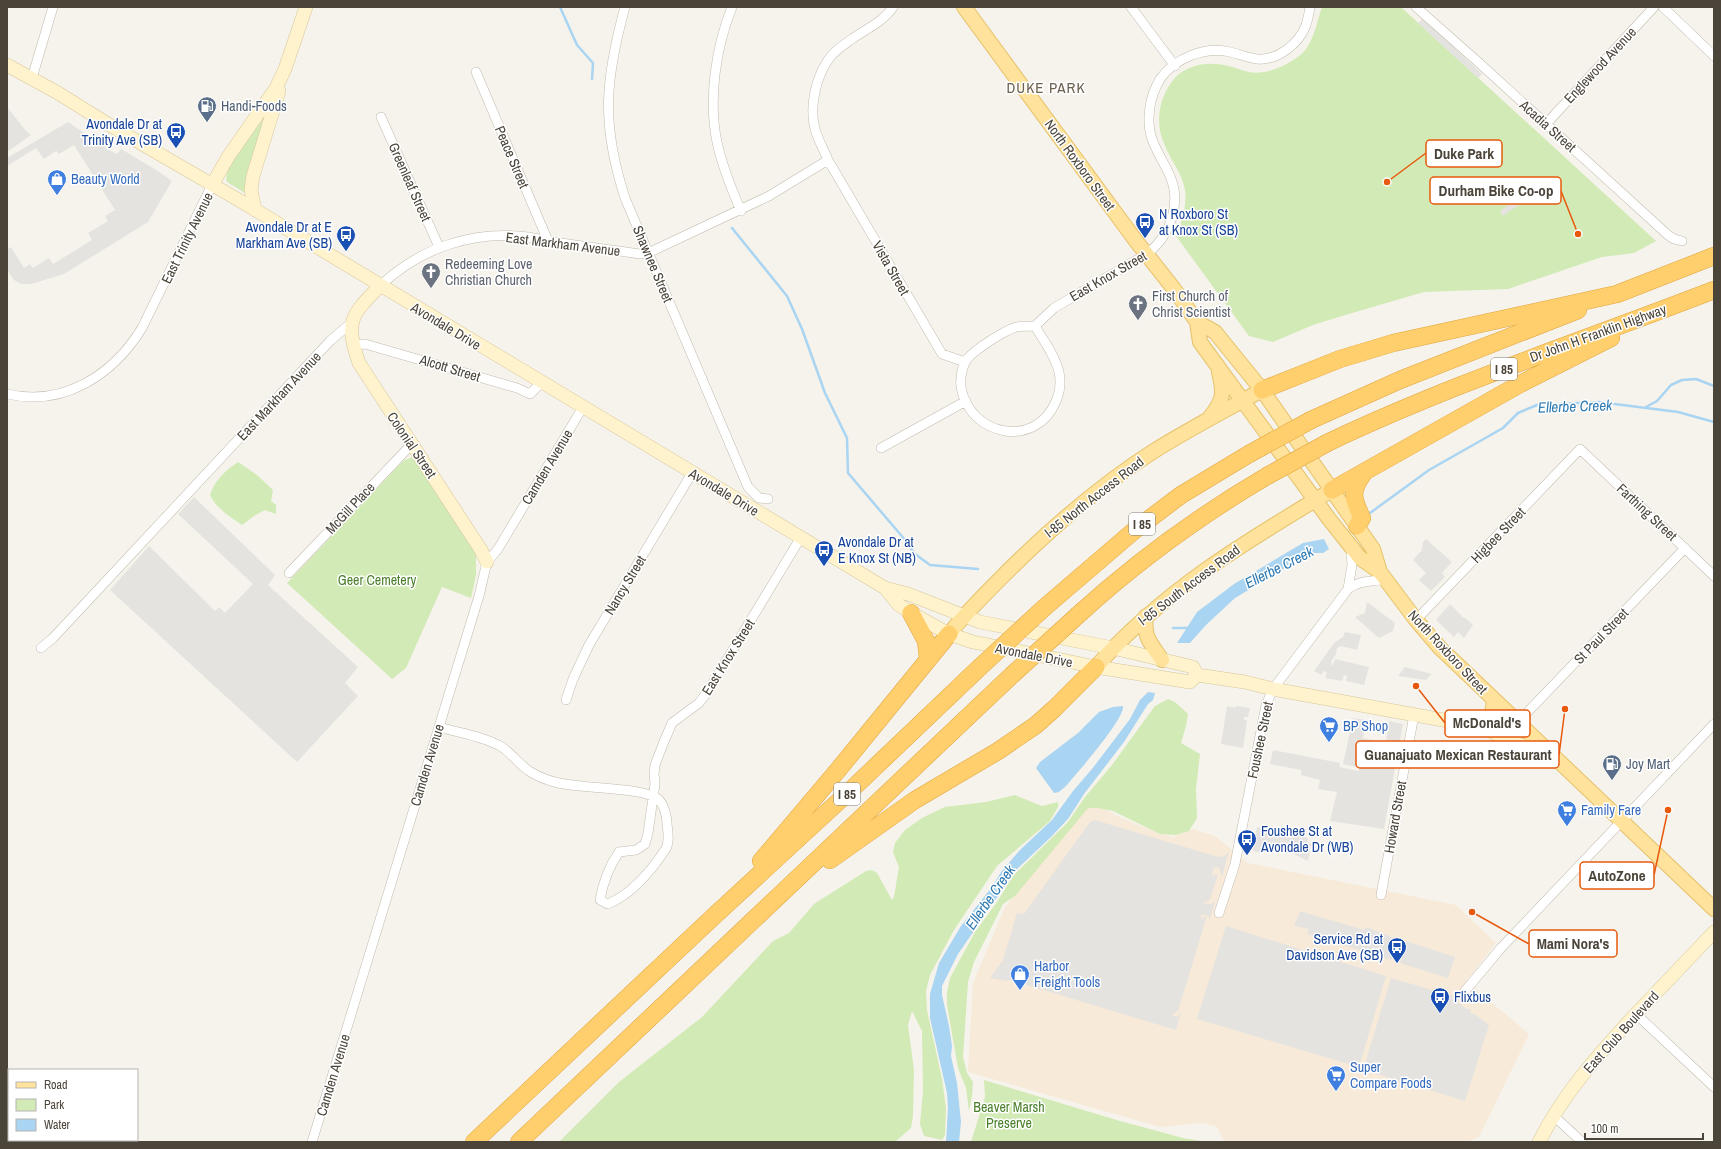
<svg xmlns="http://www.w3.org/2000/svg" width="1721" height="1149" font-family="'Archivo Narrow',sans-serif">
	<style>
		.commercial { fill: #f7ead8 }
		.green { fill: #d2eab5 }
		.parking { fill: #e5e3e0 }
		.water { fill: #a9d4f2 }
		.lines { fill: none; stroke-linecap: round; stroke-linejoin: round }
		.stream { stroke: #a9d4f2; stroke-width: 2.5 }
		.street-casing { stroke: #c2bbae; stroke-width: 10 }
		.secondary-casing { stroke: #d6c79b; stroke-width: 14 }
		.primary-casing { stroke: #e6c16a; stroke-width: 16 }
		.highway-casing { stroke: #e0a43c; stroke-width: 18 }
		.street { stroke: #fff; stroke-width: 9 }
		.secondary { stroke: #fff3cd; stroke-width: 13 }
		.primary { stroke: #ffe39c; stroke-width: 14 }
		.highway { stroke: #ffcf6e; stroke-width: 17 }
		.highway-bridge-casing { stroke: #e0a43c; stroke-width: 18; stroke-linecap: butt }
		.highway-bridge { stroke: #ffcf6e; stroke-width: 17 }
		.labels { text-anchor: middle; dominant-baseline: central; stroke-width: 3; stroke-linejoin: round; paint-order: stroke }
		.shield { fill: #fff; stroke: #817c74; stroke-width: 1 }
		.shield-label { font-size: 13px; font-weight: bold; fill: #4b4439 }
		.street-label { font-size: 14px; fill: #4b4439; stroke: #fff }
		.service-label { font-size: 14px; fill: #4e5e75; stroke: #fff; text-anchor: start }
		.transit-label { font-size: 14px; fill: #164399; stroke: #fff; text-anchor: start }
		.shop-label { font-size: 14px; fill: #366cbe; stroke: #fff; text-anchor: start }
		.worship-label { font-size: 14px; fill: #5b616d; stroke: #fff; text-anchor: start }
		.park-label { font-size: 14px; fill: #4a7f2a; stroke: #fff }
		.neighbourhood-label { font-size: 15px; letter-spacing: 1px; fill: #6e6250; stroke: #fff }
		.water-label { font-size: 15px; font-style: italic; fill: #2e7ab2; stroke: #fff }
		.leader { fill: none; stroke: #e8590c; stroke-width: 1.5 }
		.callout-dot { fill: #e8590c; stroke: #fff; stroke-width: 1.5 }
		.callout { fill: #fff; stroke: #e8590c; stroke-width: 1.5 }
		.callout-label { font-size: 15px; text-anchor: middle; font-weight: bold; fill: #4b4439 }
	</style>
	<rect width="100%" height="100%" fill="#f6f3ec"/>
	<path class="commercial" d="M1092,802L1117,816L1158,833L1173,837L1193,829L1215,836L1248,863L1456,905L1496,943L1466,981L1529,1034L1479,1137L1467,1142H1225L1216,1126L1202,1123L1160,1127L968,1072L973,983L1005,907Z"/>
	<path class="green" d="M1322,7H1401L1656,241L1634,253L1602,257L1508,289L1424,292L1342,316L1313,325L1273,342L1249,336L1176,236C1182,221 1187,207 1185,190C1182,173 1171,161 1165,146C1155,125 1158,101 1171,83C1184,64 1208,61 1228,66C1235,67 1242,71 1249,72C1266,76 1295,63 1306,49C1315,36 1317,21 1322,7Z
		M268,114L246,194L245,193L227,182C221,167 258,126 268,114Z
		M412,457L466,536L476,555V575L471,598L442,587L406,668L392,679L287,583L403,461Z
		M238,462L257,475L273,490L271,501L276,505V514L265,510L254,516L242,525C230,517 217,509 210,495C214,481 226,470 238,462Z
		M1168,699L1175,702L1188,714L1186,726L1181,743L1200,754L1196,789L1197,818L1189,831L1176,835L1160,834L1113,811L1098,808H1088L1015,896L1003,904L974,962L968,982L963,1057L967,1073L973,1082L972,1096L969,1111L966,1088L958,1068L947,1005V992L950,978L975,932L997,902L1013,876L1068,822L1085,797L1112,765L1155,706Z
		M1015,795L1042,806L1058,802V807L1050,821L997,866L954,930L930,975L926,991L927,1010L942,1079L946,1108L945,1135L942,1140L924,1136L920,1124L923,1092L922,1031L912,1011L908,1025L914,1070L913,1116L911,1128L895,1142H559L619,1082L702,1017L773,941L789,933L814,904L866,871L872,870L877,873L892,900L894,897L899,867L893,852L895,843L905,830L922,818L945,807L986,802Z
		M984,1080L1120,1121L1183,1138L1207,1142H971L985,1097Z"/>
	<path class="parking" d="M1423,18L1482,74L1478,78L1418,23Z
		M7,107L27,132L31,135L7,152Z
		M68,122L90,137L93,133L109,141L105,148L117,154L121,149L158,171L172,181L148,222L64,274L31,284H21L14,280L7,270V249L11,247L24,268L30,264L33,268L49,258L53,264L92,240L88,233L108,221L105,216L115,210L74,145L59,154L56,151L44,159L36,148L7,166V158Z
		M1532,188L1536,193L1503,216L1500,211Z
		M194,497L275,575L268,585L358,667L345,683L358,696L297,762L110,590L149,546L215,611L219,607L225,613L253,584L178,514Z
		M1426,539L1452,562L1442,573L1445,577L1431,591L1419,580L1426,573L1413,560L1422,550L1423,542Z
		M1367,602L1395,623L1393,631L1379,638L1355,617L1365,613Z
		M1450,604L1462,616V617L1465,618L1473,625L1464,638L1458,632L1454,637L1436,620Z
		M1345,632L1361,635L1357,650L1341,646L1337,648L1336,654L1331,662L1332,665H1333L1335,659L1369,667L1364,685L1346,681L1347,676L1344,675L1342,681L1325,678L1327,672L1324,671L1321,675L1314,671L1334,643L1343,637Z
		M1405,667L1432,674L1426,680L1398,676Z
		M1227,706L1235,708L1236,706L1250,708L1248,717H1244V720H1247L1243,748L1221,744Z
		M1353,718L1366,720L1363,738L1376,741L1370,764L1373,765L1379,741L1386,742L1389,721L1403,724L1384,829L1330,821L1337,792L1318,789L1320,780L1301,775V770L1270,764L1273,750L1340,763L1339,767L1358,771L1360,768L1343,764Z
		M1095,820L1218,857L1225,856L1229,851L1222,877L1219,868L1216,867L1213,869L1212,876L1218,874L1210,900L1203,903L1211,904L1215,901L1210,919L1208,916L1203,914L1201,916V919L1207,916L1178,1011L1172,1015L1177,1017L1181,1012L1176,1030L1010,980L1007,981L990,978L1003,960L1017,913L1024,914L1090,822Z
		M1257,827L1308,838L1307,843L1311,844L1308,861L1290,852L1263,847L1262,853L1253,851Z
		M1300,911L1364,930L1366,927L1399,940L1397,945L1398,947L1404,948L1406,941L1455,957L1448,978L1400,963L1402,958L1396,955L1393,956L1392,960L1307,934L1309,929L1294,926Z
		M1226,926L1386,976L1359,1067L1197,1019Z
		M1391,978L1453,996L1452,999L1458,1001L1465,1008L1471,1010L1470,1013L1476,1015L1489,1025L1465,1101L1363,1070Z"/>
	<path class="water" d="M1324,539L1329,549L1323,553H1314L1298,560L1235,598L1206,625L1190,643H1177L1197,612L1234,584L1303,543Z
		M1148,692L1155,693L1153,700L1148,704L1124,742L1084,794L1068,819L1051,837L1016,870L958,954L942,986V995L949,1026L952,1046L951,1056L957,1083L961,1122L959,1142H946L948,1108L947,1093L930,1018V994L939,963L961,926L992,887L1001,872L1020,850L1052,820L1073,791L1092,769L1130,719L1140,700Z
		M1123,706C1125,719 1077,773 1066,786L1059,792L1054,793L1036,768L1040,762L1078,733L1099,712L1113,707Z"/>
	<g class="lines">
		<path class="stream" d="M560,7L577,45L593,63L592,79
			M732,228L787,296L802,329L825,393L847,438L848,473L906,541L915,554L930,565L978,569
			M1646,407L1657,401L1671,385L1682,380L1696,379L1714,386
			M1370,513L1429,470L1503,428L1518,413L1537,405L1599,402L1678,412L1714,422
			M1173,628H1190
			M7,1103L9,1108
			M24,1140L25,1142"/>
		<g class="street-casing">
			<path id="street" d="M625,7C605,80 601,124 625,198L748,487L759,498L768,499
				M732,7C716,47 708,99 717,142C722,166 731,188 741,211
				M893,7C883,22 866,29 852,39C845,44 837,49 831,56C816,75 809,106 815,129C818,140 824,150 828,160L942,354L965,362
				M1131,7L1175,66
				M1416,7L1477,61L1668,235L1674,239L1682,241
				M1663,7L1714,56
				M476,72L548,241
				M32,78L53,7
				M381,117L439,247
				M1546,124L1654,7
				M380,286C420,248 473,230 528,237C539,239 550,241 561,243C588,247 614,250 640,254L648,253L769,196L828,160
				M1035,326L1054,308L1147,254C1170,236 1182,204 1170,176C1158,149 1145,139 1150,107C1151,98 1155,88 1160,79C1175,58 1205,46 1230,52C1239,54 1248,58 1257,59C1277,61 1299,44 1306,25C1308,19 1309,13 1310,7
				M1035,326C1043,340 1055,355 1059,372C1061,382 1060,392 1056,401C1036,450 969,436 961,387C960,378 962,365 968,358C977,348 1004,331 1016,327C1022,326 1029,326 1035,326Z
				M353,345L365,344L517,388L530,394L541,383
				M7,394C64,407 113,375 142,328L212,185
				M881,448L966,401
				M289,573L411,445
				M1348,589L1352,565L1351,547
				M1416,620L1580,449L1714,576
				M41,648L53,638L330,341L351,323
				M566,700L573,679L589,645L692,473
				M1517,723L1685,548
				M439,727C459,733 483,736 502,747C512,754 519,764 529,771C535,775 542,778 548,780C573,790 642,786 658,799C664,804 667,817 667,824C668,832 670,843 665,850C651,871 632,894 608,904L600,900C603,882 608,868 619,852L636,850L645,844L648,833L655,784L654,774L655,765L663,744L672,723L699,703L708,691L801,537
				M1381,895L1414,715
				M1219,913L1235,864L1266,705L1273,689L1348,589C1360,580 1372,582 1385,579
				M1465,991L1501,948L1714,724
				M1636,1014L1714,1087
				M1554,1116L1582,1142
				M312,1142L479,596L487,562L498,549L583,407"/>
		</g>
		<g class="secondary-casing">
			<path id="secondary" d="M7,65L58,93L111,126L237,199L885,588L908,594L980,622L1113,648L1193,667L1197,675
				M212,185L228,157L276,88L285,69L306,7
				M255,210L251,190L253,176L279,91
				M380,286C350,316 345,322 359,363L481,550L487,562
				M885,588L899,605L911,613L949,634L973,642L1096,667L1190,682L1197,675
				M1197,675L1245,682L1273,689L1454,722L1506,728L1517,723
				M1484,728L1514,743L1551,754
				M1539,1142C1563,1094 1598,1055 1634,1016C1661,988 1687,960 1714,932"/>
		</g>
		<g class="primary-casing">
			<path id="primary" d="M964,7L1136,241L1174,289L1197,322L1200,342L1329,519L1360,558L1380,572
				M1197,322L1215,332L1262,390L1373,549L1380,572L1416,620L1440,648L1714,909
				M1210,417C1224,400 1224,393 1219,372
				M1146,616C1143,638 1151,643 1162,660
				M949,634C968,610 991,588 1013,566C1057,523 1102,484 1154,451C1189,429 1226,410 1262,390
				M1096,667C1164,590 1245,542 1332,490
				M1477,725C1489,719 1495,714 1493,700"/>
		</g>
		<g class="highway-casing">
			<path id="highway" d="M1262,390L1340,359L1393,343L1617,294L1714,256
				M1311,420L1400,380L1578,310
				M1327,443C1453,383 1585,340 1714,290
				M1332,490L1520,384L1611,338
				M1357,526L1362,518C1353,499 1350,492 1363,474
				M1045,607L1136,529L1181,495L1249,454
				M911,613L926,641L928,659
				M1078,615C1136,562 1199,516 1267,476
				M830,860L915,800L998,751L1036,725L1055,708L1096,667
				M761,861L838,770L949,634
				M474,1142L713,917L852,789L979,668
				M519,1142L1012,675"/>
		</g>
		<use href="#street" class="street"/>
		<use href="#secondary" class="secondary"/>
		<use href="#primary" class="primary"/>
		<use href="#highway" class="highway"/>
		<g class="highway-bridge-casing">
			<path id="highway-bridge" d="M1249,454L1311,420
				M1267,476L1327,443
				M979,668L1045,607
				M1012,675L1078,615"/>
		</g>
		<use href="#highway-bridge" class="highway-bridge"/>
	</g>
	<defs>
		<g id="fuel-pin" transform="scale(1)"><path d="M0 17L-7.5 6A9.5 9.5 0 1 1 7.5 6Z" fill="#5c6f8a" stroke="#fff"/><path d="M-5.5-6h7V0h2V4h1.3V-2.5L3-4.5l.8-.8L6-3V5H2.5V1h-1V6h-7ZM-4.2-4.7v3.2H.2V-4.7Z" fill="#fff"/></g>
		<g id="bus-pin" transform="scale(1)"><path d="M0 17L-7.5 6A9.5 9.5 0 1 1 7.5 6Z" fill="#1a4fb4" stroke="#fff"/><path d="M-5-6H5V4H4V6H2V4H-2V6H-4V4H-5ZM-3.5-4V0h7V-4ZM-3.5 1.2v1.5H-2V1.2ZM2 1.2v1.5H3.5V1.2Z" fill="#fff"/></g>
		<g id="shop-pin" transform="scale(1)"><path d="M0 17L-7.5 6A9.5 9.5 0 1 1 7.5 6Z" fill="#3f7fe0" stroke="#fff"/><path d="M-5-2.5h2.3a2.7 3.5 0 0 1 5.4 0H5L5.5 6h-11ZM-1.5-2.5h3a1.5 2.3 0 0 0-3 0Z" fill="#fff"/></g>
		<g id="church-pin" transform="scale(1)"><path d="M0 17L-7.5 6A9.5 9.5 0 1 1 7.5 6Z" fill="#6b7280" stroke="#fff"/><path d="M-1.2-6h2.4v3.5h3.3v2.4h-3.3V6h-2.4V-.1h-3.3v-2.4h3.3Z" fill="#fff"/></g>
		<g id="supermarket-pin" transform="scale(1)"><path d="M0 17L-7.5 6A9.5 9.5 0 1 1 7.5 6Z" fill="#3f7fe0" stroke="#fff"/><path d="M-6-5.5h2.5l.6 2H6L4.5 2H-2.5L-4.4-4H-6ZM-1.5 3.2a1.3 1.3 0 1 0 .1 0ZM3 3.2a1.3 1.3 0 1 0 .1 0Z" fill="#fff"/></g>
	</defs>
	<g fill-rule="evenodd">
		<use href="#fuel-pin" x="207" y="106"/>
		<use href="#bus-pin" x="176" y="132"/>
		<use href="#shop-pin" x="57" y="179"/>
		<use href="#bus-pin" x="1145" y="222"/>
		<use href="#bus-pin" x="346" y="235"/>
		<use href="#church-pin" x="431" y="272"/>
		<use href="#church-pin" x="1138" y="304"/>
		<use href="#bus-pin" x="824" y="550"/>
		<use href="#supermarket-pin" x="1329" y="726"/>
		<use href="#fuel-pin" x="1612" y="764"/>
		<use href="#supermarket-pin" x="1567" y="810"/>
		<use href="#bus-pin" x="1247" y="839"/>
		<use href="#bus-pin" x="1397" y="947"/>
		<use href="#shop-pin" x="1020" y="974"/>
		<use href="#bus-pin" x="1440" y="997"/>
		<use href="#supermarket-pin" x="1336" y="1075"/>
	</g>
	<g class="labels">
		<g class="shield">
			<rect x="1491" y="358" width="26" height="22" rx="3"/>
			<rect x="1129" y="513" width="26" height="22" rx="3"/>
			<rect x="834" y="783" width="26" height="22" rx="3"/>
		</g>
		<g class="shield-label">
			<text x="1504" y="369">I 85</text>
			<text x="1142" y="524">I 85</text>
			<text x="847" y="794">I 85</text>
		</g>
		<g class="street-label">
			<text transform="translate(1600 65) rotate(-47)">Englewood Avenue</text>
			<text transform="translate(1548 126) rotate(42)">Acadia Street</text>
			<text transform="translate(512 157) rotate(67)">Peace Street</text>
			<text transform="translate(1080 165) rotate(54)">North Roxboro Street</text>
			<text transform="translate(410 182) rotate(66)">Greenleaf Street</text>
			<text transform="translate(187 238) rotate(-64)">East Trinity Avenue</text>
			<text transform="translate(563 244) rotate(7)">East Markham Avenue</text>
			<text transform="translate(653 264) rotate(67)">Shawnee Street</text>
			<text transform="translate(891 268) rotate(60)">Vista Street</text>
			<text transform="translate(1108 276) rotate(-30)">East Knox Street</text>
			<text transform="translate(446 326) rotate(31)">Avondale Drive</text>
			<text transform="translate(1598 333) rotate(-20)">Dr John H Franklin Highway</text>
			<text transform="translate(450 368) rotate(17)">Alcott Street</text>
			<text transform="translate(279 396) rotate(-47)">East Markham Avenue</text>
			<text transform="translate(412 445) rotate(56)">Colonial Street</text>
			<text transform="translate(547 467) rotate(-59)">Camden Avenue</text>
			<text transform="translate(724 492) rotate(31)">Avondale Drive</text>
			<text transform="translate(1094 497) rotate(-38)">I-85 North Access Road</text>
			<text transform="translate(350 508) rotate(-47)">McGill Place</text>
			<text transform="translate(1647 512) rotate(43)">Farthing Street</text>
			<text transform="translate(1498 535) rotate(-46)">Higbee Street</text>
			<text transform="translate(625 585) rotate(-59)">Nancy Street</text>
			<text transform="translate(1189 585) rotate(-37)">I-85 South Access Road</text>
			<text transform="translate(1601 636) rotate(-46)">St Paul Street</text>
			<text transform="translate(1448 652) rotate(47)">North Roxboro Street</text>
			<text transform="translate(1034 655) rotate(11)">Avondale Drive</text>
			<text transform="translate(728 657) rotate(-58)">East Knox Street</text>
			<text transform="translate(1260 740) rotate(-78)">Foushee Street</text>
			<text transform="translate(427 765) rotate(-73)">Camden Avenue</text>
			<text transform="translate(1395 817) rotate(-80)">Howard Street</text>
			<text transform="translate(1621 1032) rotate(-48)">East Club Boulevard</text>
			<text transform="translate(333 1075) rotate(-73)">Camden Avenue</text>
		</g>
		<g class="service-label">
			<text x="221" y="106">Handi-Foods</text>
			<text x="1626" y="764">Joy Mart</text>
		</g>
		<g class="transit-label">
			<text x="162" y="124" text-anchor="end">Avondale Dr at<tspan x="162" dy="16">Trinity Ave (SB)</tspan></text>
			<text x="1159" y="214">N Roxboro St<tspan x="1159" dy="16">at Knox St (SB)</tspan></text>
			<text x="332" y="227" text-anchor="end">Avondale Dr at E<tspan x="332" dy="16">Markham Ave (SB)</tspan></text>
			<text x="838" y="542">Avondale Dr at<tspan x="838" dy="16">E Knox St (NB)</tspan></text>
			<text x="1261" y="831">Foushee St at<tspan x="1261" dy="16">Avondale Dr (WB)</tspan></text>
			<text x="1383" y="939" text-anchor="end">Service Rd at<tspan x="1383" dy="16">Davidson Ave (SB)</tspan></text>
			<text x="1454" y="997">Flixbus</text>
		</g>
		<g class="shop-label">
			<text x="71" y="179">Beauty World</text>
			<text x="1343" y="726">BP Shop</text>
			<text x="1581" y="810">Family Fare</text>
			<text x="1034" y="966">Harbor<tspan x="1034" dy="16">Freight Tools</tspan></text>
			<text x="1350" y="1067">Super<tspan x="1350" dy="16">Compare Foods</tspan></text>
		</g>
		<g class="worship-label">
			<text x="445" y="264">Redeeming Love<tspan x="445" dy="16">Christian Church</tspan></text>
			<text x="1152" y="296">First Church of<tspan x="1152" dy="16">Christ Scientist</tspan></text>
		</g>
		<g class="park-label">
			<text x="377" y="580">Geer Cemetery</text>
			<text x="1009" y="1107">Beaver Marsh<tspan x="1009" dy="16">Preserve</tspan></text>
		</g>
		<g class="neighbourhood-label">
			<text x="1046" y="87">DUKE PARK</text>
		</g>
		<g class="water-label">
			<text transform="translate(1575 406) rotate(-2)">Ellerbe Creek</text>
			<text transform="translate(1279 567) rotate(-27)">Ellerbe Creek</text>
			<text transform="translate(990 897) rotate(-55)">Ellerbe Creek</text>
		</g>
	</g>
	<path class="leader" d="M1387 182L1426 153M1578 234L1561 191M1416 686L1445 723M1565 709L1559 755M1668 810L1654 875M1472 912L1529 944"/>
	<g class="callout-dot">
		<circle cx="1387" cy="182" r="4"/>
		<circle cx="1578" cy="234" r="4"/>
		<circle cx="1416" cy="686" r="4"/>
		<circle cx="1565" cy="709" r="4"/>
		<circle cx="1668" cy="810" r="4"/>
		<circle cx="1472" cy="912" r="4"/>
	</g>
	<g class="callout">
		<rect x="1426" y="140" width="76" height="27" rx="4"/>
		<rect x="1430" y="177" width="131" height="27" rx="4"/>
		<rect x="1445" y="710" width="85" height="27" rx="4"/>
		<rect x="1356" y="741" width="203" height="27" rx="4"/>
		<rect x="1580" y="862" width="74" height="27" rx="4"/>
		<rect x="1529" y="930" width="88" height="27" rx="4"/>
	</g>
	<g class="callout-label">
		<text x="1464" y="159">Duke Park</text>
		<text x="1496" y="196">Durham Bike Co-op</text>
		<text x="1487" y="728">McDonald's</text>
		<text x="1458" y="760">Guanajuato Mexican Restaurant</text>
		<text x="1617" y="881">AutoZone</text>
		<text x="1573" y="949">Mami Nora's</text>
	</g>
	<rect width="1721" height="1149" fill="none" stroke="#4b4439" stroke-width="16"/>
	<rect x="8" y="1069" width="130" height="72" fill="#ffffff" stroke="#b7b4b0"/>
	<rect x="16" y="1082" width="20" height="6" fill="#ffe39c" stroke="#b7b4b0"/>
	<text x="44" y="1089" font-size="12" fill="#4b4439">Road</text>
	<rect x="16" y="1099" width="20" height="12" fill="#d2eab5" stroke="#b7b4b0"/>
	<text x="44" y="1109" font-size="12" fill="#4b4439">Park</text>
	<rect x="16" y="1119" width="20" height="12" fill="#a9d4f2" stroke="#b7b4b0"/>
	<text x="44" y="1129" font-size="12" fill="#4b4439">Water</text>
	<path d="M1585 1133v6h118v-6" fill="none" stroke="#4b4439" stroke-width="2"/>
	<text x="1591" y="1133" font-size="12" fill="#4b4439" stroke="#ffffff" stroke-width="3" paint-order="stroke">100 m</text>
</svg>
